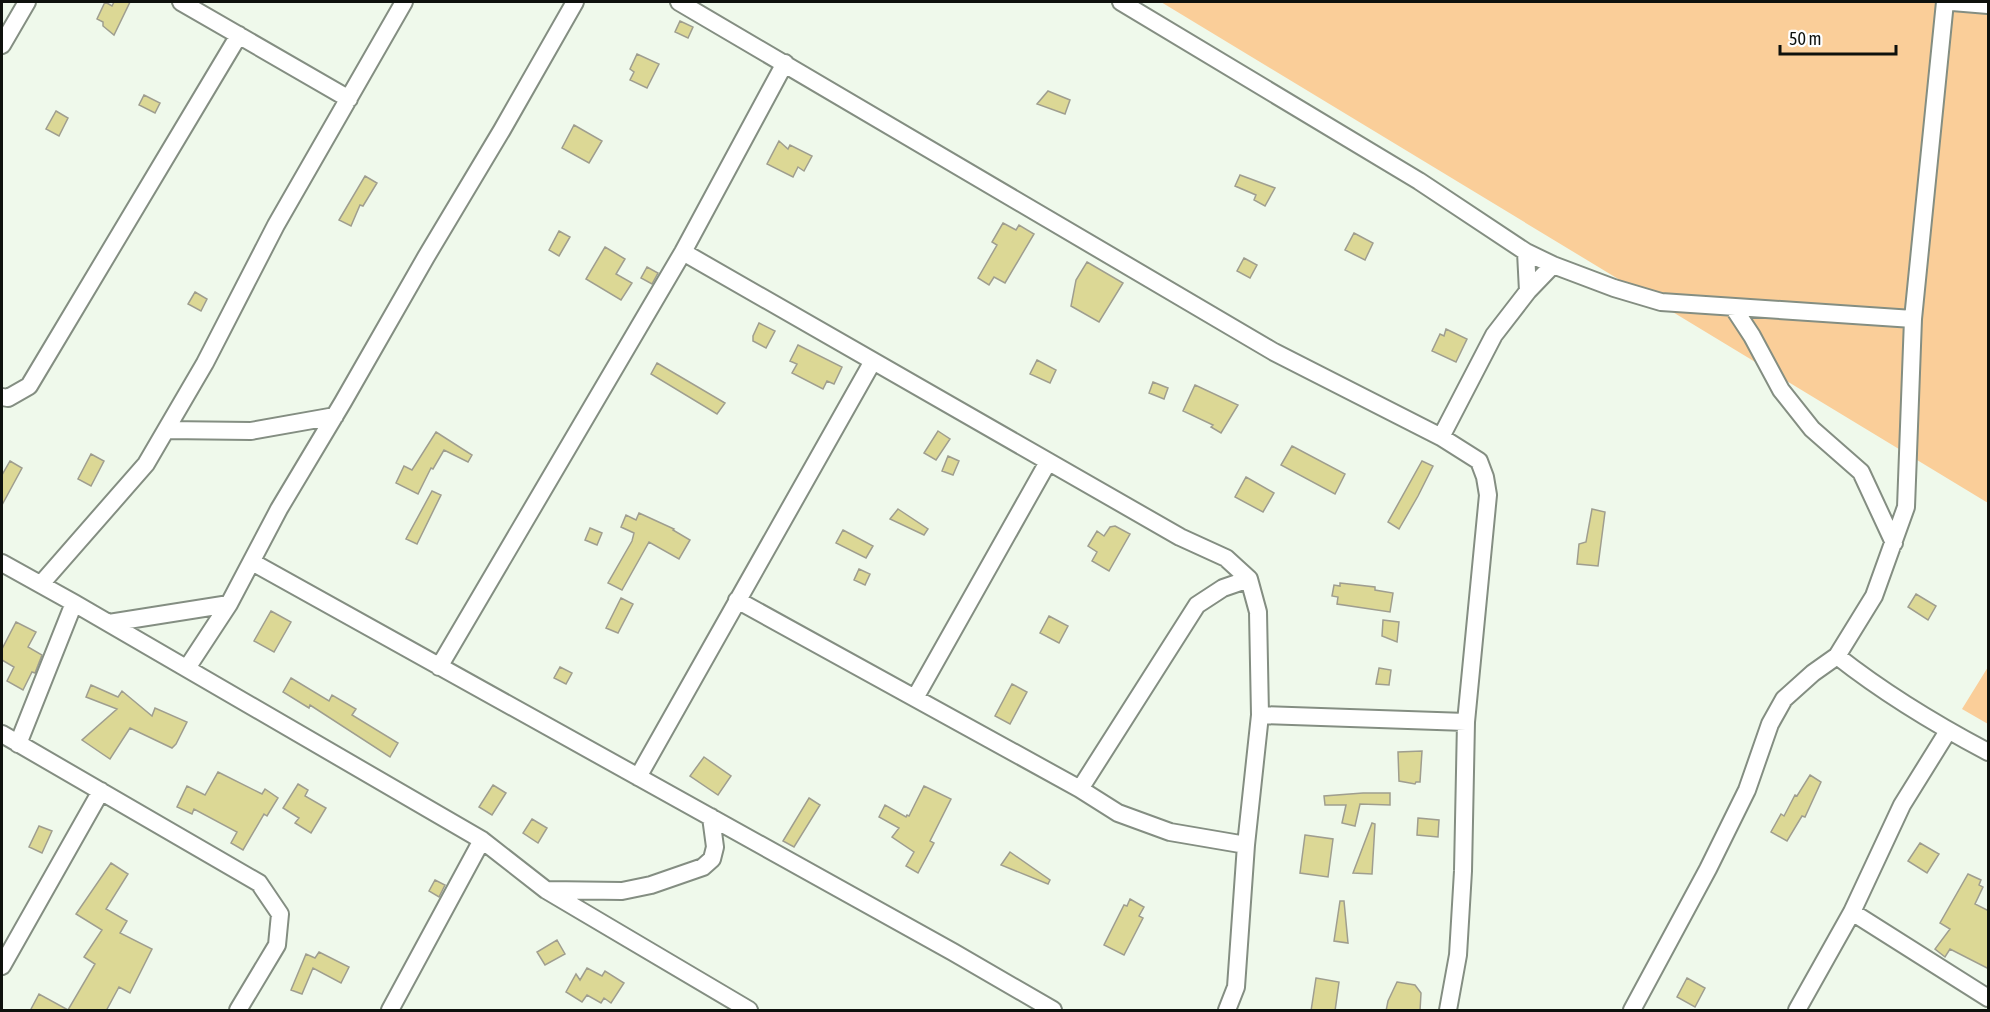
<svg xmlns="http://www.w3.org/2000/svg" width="1990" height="1012" font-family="'Asap Condensed',sans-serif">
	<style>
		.green { fill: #face99 }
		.building { fill: #dcd895; stroke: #9f9e8f; stroke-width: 1.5 }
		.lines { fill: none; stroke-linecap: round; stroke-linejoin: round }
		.street-casing { stroke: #848e82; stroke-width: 20 }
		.street { stroke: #fff; stroke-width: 16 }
	</style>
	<rect width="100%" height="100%" fill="#eff9eb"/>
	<path class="green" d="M1161,2H1988V503Z
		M1988,667V724L1962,709Z"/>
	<path class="building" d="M105,2L112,6L114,2H130L114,35L103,26V22L97,19Z
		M680,21L693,27L688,38L675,32Z
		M637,54L659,64L647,88L630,80L634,72L630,69Z
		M1048,91L1070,100L1065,114L1037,104Z
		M144,95L160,103L155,113L139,105Z
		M56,111L68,118L59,136L46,129Z
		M574,125L602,141L589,163L562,148Z
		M779,141L788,149L790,145L812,156L804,171L798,167L793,177L767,164Z
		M1240,175L1275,188L1265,206L1254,200L1256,195L1235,186Z
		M365,176L377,183L363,206L360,205L351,226L339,220Z
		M1003,223L1016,230L1019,225L1034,234L1005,283L994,277L989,285L978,278L997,245L992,242Z
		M559,231L570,237L559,256L549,250Z
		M1354,233L1373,243L1365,260L1345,250Z
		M605,247L625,259L616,274L632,283L621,300L586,279Z
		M1244,258L1257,265L1250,278L1237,271Z
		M1087,262L1123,283L1099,322L1071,306L1076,280Z
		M647,267L658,273L652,284L641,278Z
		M195,292L207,299L201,311L188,304Z
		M759,323L775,331L766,348L753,341V336Z
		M1446,329L1467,339L1456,362L1432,351L1440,334L1444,336Z
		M798,345L842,367L834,384L827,381L823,389L792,373L797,364L790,361Z
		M1037,360L1056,370L1050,383L1030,374Z
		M657,363L725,403L717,414L651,374Z
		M1153,382L1168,388L1164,399L1149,393Z
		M1195,385L1238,405L1221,433L1211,427L1213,425L1183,411Z
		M938,431L950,439L936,460L924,453Z
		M436,432L472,455L468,462L444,450L433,469L431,468L418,494L396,483L404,466L412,470Z
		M1292,446L1345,474L1335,494L1281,465Z
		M91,454L104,461L91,486L78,479Z
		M948,456L959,461L953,475L942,471Z
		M10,461L22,468L2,505V475Z
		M1422,461L1433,466L1418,496L1399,529L1388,522Z
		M1246,477L1274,493L1263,512L1235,497Z
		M432,491L441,495L417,544L406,539Z
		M898,509L928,529L924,535L890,519Z
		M1592,509L1605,512L1598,566L1577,564L1579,544L1586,542Z
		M639,513L674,529L673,530L690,540L679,559L649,542L622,590L608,583L632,541L634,533L621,527L626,515L636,520Z
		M1115,526L1130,534L1109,571L1092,561L1097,552L1088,546L1097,531L1104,536L1110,527Z
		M590,528L602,533L597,545L585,540Z
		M843,530L873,546L866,558L836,543Z
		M859,569L870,574L865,585L854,580Z
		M1340,583L1375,587V590L1393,593L1390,612L1337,604L1338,597L1332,596L1334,585L1340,586Z
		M1916,594L1936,606L1928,620L1908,607Z
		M621,598L633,604L618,633L606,628Z
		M271,611L291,622L274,652L254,641Z
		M1049,616L1068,626L1059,643L1040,633Z
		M1383,620L1399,622L1397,642L1382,636Z
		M16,622L36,632L28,647L42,655L35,673L32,672L23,690L7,681L14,667L2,660V649Z
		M560,667L572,673L566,684L554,678Z
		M1379,668L1391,670L1389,685L1376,684Z
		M291,678L329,701L332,695L356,709L352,715L398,743L390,757L310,705L309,708L283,692Z
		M1012,684L1027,692L1010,724L995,716Z
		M91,685L118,697L122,691L152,716L155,708L187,722L176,744L172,748L130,728L110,759L82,740L117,709L86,697Z
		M1422,751L1420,782H1416L1415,784L1399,781L1398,752Z
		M704,757L731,776L718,795L690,776Z
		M218,772L262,794L265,789L278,798L267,816L264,814L243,850L231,843L237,832L194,809L192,814L177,807L187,786L205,795Z
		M1810,775L1821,782L1805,817L1802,816L1787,841L1771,832L1781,814L1784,816L1795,795L1797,796Z
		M298,784L308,790L305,796L326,808L311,833L295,823L299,818L283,808Z
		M493,785L506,793L492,815L479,807Z
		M924,786L951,799L930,841L934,843L918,873L906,866L914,852L892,837L899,828L879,817L885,805L906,817L907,815L909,816Z
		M1363,793H1390V805L1360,804L1355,826L1342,823L1346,805H1325L1324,796Z
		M809,798L820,805L794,847L783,841Z
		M1418,818L1439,820L1438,837L1417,835Z
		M532,819L547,828L538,843L523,833Z
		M1372,823L1375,824L1372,874L1353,873Z
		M39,826L52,831L42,853L29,847Z
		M1305,835L1333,839L1328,877L1300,873Z
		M1920,843L1939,854L1927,873L1908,861Z
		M1010,852L1050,880L1048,884L1001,865Z
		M111,863L128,874L106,909L127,921L120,933L152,949L130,993L119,987L106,1011H30L39,994L68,1010L95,964L84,957L102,930L76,914Z
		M1968,874L1981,880L1979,885L1983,887L1975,904L1989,911V969L1950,949L1945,957L1935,949L1950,929L1940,923Z
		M435,880L445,885L439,897L429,891Z
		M1130,899L1144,907L1139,916L1143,918L1124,955L1104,945L1124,905L1127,906Z
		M1340,901H1344L1348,943L1334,941Z
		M557,940L565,954L545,965L537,952Z
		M319,952L349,967L341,983L313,968L302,994L291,990L306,954L315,958Z
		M587,968L602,976L605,971L624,983L611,1003L604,998L601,1003L587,995L582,1002L566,992L576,974L580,980Z
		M1316,978L1339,982L1335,1011H1311Z
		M1687,978L1705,988L1695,1007L1677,997Z
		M1397,982L1415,985L1421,993L1420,1011H1386L1388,1001Z"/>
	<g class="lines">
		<g class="street-casing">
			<path id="street" d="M181,2L349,99
				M679,2L1274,352L1441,437L1479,461L1485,477L1488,495L1466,722L1463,871L1458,955L1448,1010
				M1121,2L1419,181L1526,252L1553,265L1614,288L1661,302L1913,319
				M1952,2L1988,5
				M2,45L27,2
				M683,252L1180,537L1226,558L1249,579L1258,612L1260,715L1246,845L1236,987L1227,1010
				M1526,252L1528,291
				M1733,307L1752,336L1781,390L1812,429L1861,472L1894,543
				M2,397L8,398L29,386L239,35
				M166,430L251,431L335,416
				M1441,437L1494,335L1528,291L1553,265
				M252,562L953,952L1053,1010
				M2,563L74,603L482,840L546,890L749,1010
				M41,584L146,464L205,363L276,225L404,2
				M737,600L1080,789L1118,813L1170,832L1246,845
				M109,623L229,604
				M1837,656C1884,693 1935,724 1988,752
				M439,667L683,252L785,63
				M187,668L229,604L279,509L343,402L426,257L502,130L575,2
				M915,698L1048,462
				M1260,715L1466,722
				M2,734L259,883L280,914L277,945L238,1010
				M18,744L74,603
				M638,777L873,361
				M1080,789L1197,605L1223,588L1249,579
				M547,890L622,891L651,885L703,867L712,859L715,847L711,817
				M1852,912L1988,998
				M2,966L101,791
				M390,1010L482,840
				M1632,1010L1708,869L1747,790L1770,724L1784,699L1813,673L1837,656L1874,596L1906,507L1913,319L1945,2
				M1797,1010L1852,912L1902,805L1948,731"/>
		</g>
		<use href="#street" class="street"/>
	</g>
	<rect width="1990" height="1012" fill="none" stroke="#0e110d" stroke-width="6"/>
	<path d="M1780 45v9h116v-9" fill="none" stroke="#0e110d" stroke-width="3"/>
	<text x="1789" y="45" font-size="18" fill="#0e110d" stroke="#ffffff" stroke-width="4.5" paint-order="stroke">50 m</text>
</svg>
